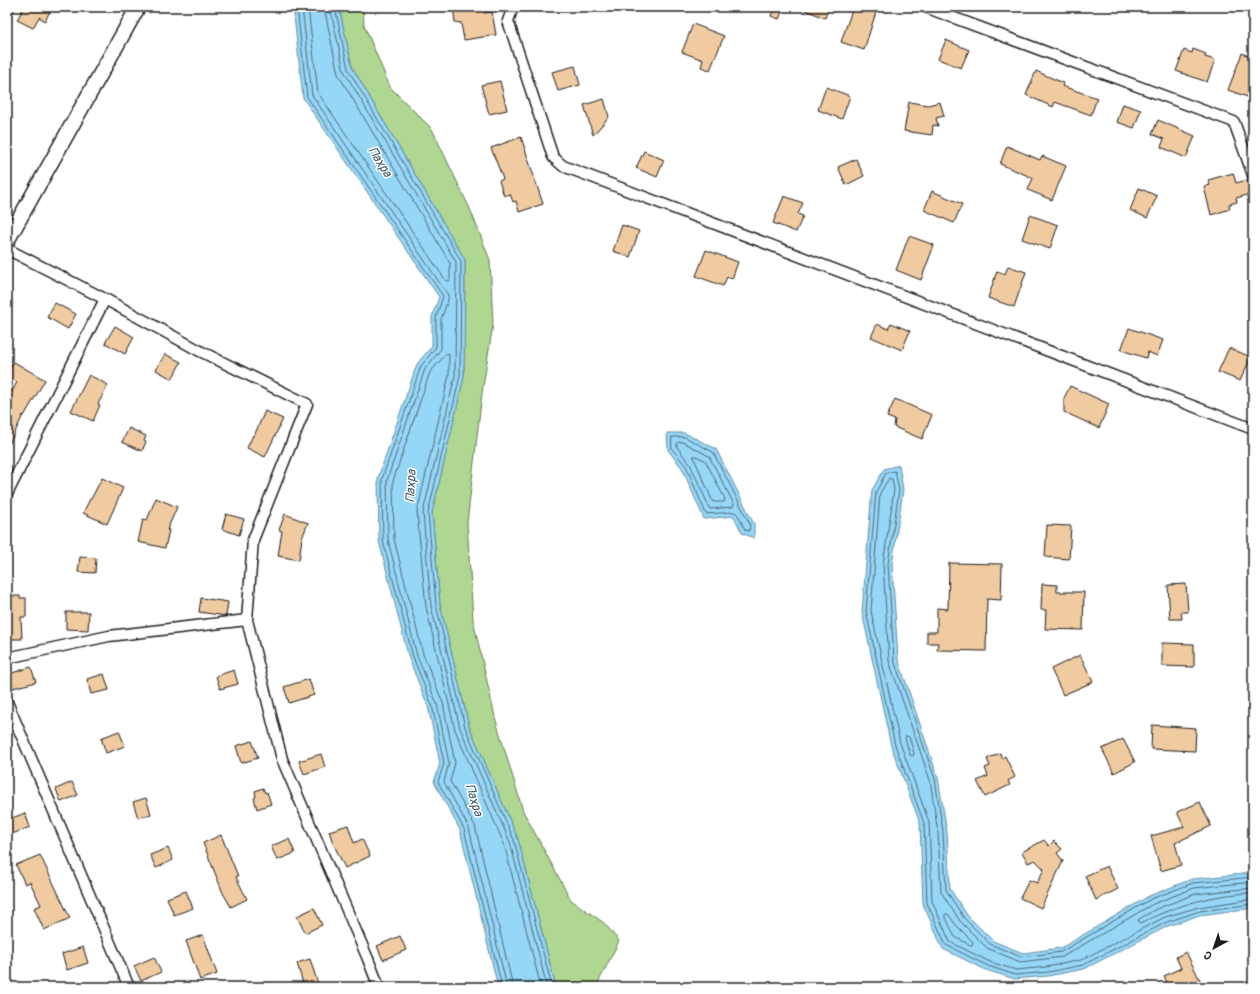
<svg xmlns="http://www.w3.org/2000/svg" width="1260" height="994" font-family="Pangolin,sans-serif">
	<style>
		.green { fill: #b0d792; stroke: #667a57 }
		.water { fill: #96d7f8; stroke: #658ca0 }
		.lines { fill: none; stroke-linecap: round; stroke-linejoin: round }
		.shore { stroke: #4d6774; stroke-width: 1 }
		.building { fill: #f0caa0; stroke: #1c1c1c }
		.street-casing { stroke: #1c1c1c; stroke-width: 13 }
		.secondary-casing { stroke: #1c1c1c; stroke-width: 17 }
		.street { stroke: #fff; stroke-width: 10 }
		.secondary { stroke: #fff; stroke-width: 14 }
		.labels { text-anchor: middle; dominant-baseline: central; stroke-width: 3; stroke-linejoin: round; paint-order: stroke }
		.water-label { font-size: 13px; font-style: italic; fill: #475d69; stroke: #fff }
	</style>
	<rect width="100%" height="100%" fill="#fff"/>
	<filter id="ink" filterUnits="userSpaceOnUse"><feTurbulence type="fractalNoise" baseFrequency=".025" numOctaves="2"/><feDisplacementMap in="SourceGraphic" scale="8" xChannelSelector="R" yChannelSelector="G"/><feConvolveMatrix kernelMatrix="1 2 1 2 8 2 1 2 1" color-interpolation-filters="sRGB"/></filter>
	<g filter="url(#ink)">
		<path class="green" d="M339,7H363L364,25L390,87L432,129L470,209L490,260L493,324L482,393L467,523L473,620L496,721L523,811L571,900L604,923L619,941L596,987H556L518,839L469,726L440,605L432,513L464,377L465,260L352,67Z"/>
		<path class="water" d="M293,7H339L352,67L465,260L464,377L432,513L440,605L469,726L518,839L556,987H498L460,830L434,782L440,763L428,706L409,659L379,541L378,478L417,364L432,346V317L439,297L303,98Z
			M667,433H685L716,449L754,524V538L742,533L734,516L704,519L682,468L668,450Z
			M899,465L903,490L892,564L898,659L938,778L947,832L950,889L967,915L993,941L1023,953L1061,948L1149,896L1192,879L1253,873V908L1200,915L1168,926L1084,969L1048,976L1015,979L986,970L943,949L923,904L920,823L891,746L862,612L872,490L884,469Z"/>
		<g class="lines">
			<path class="shore" d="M297,7L307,97L443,296L436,318V347L421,366L382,479L383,541L413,657L432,705L444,763L438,782L464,829L502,987
				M302,7L312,95L448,295V300L441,319V349L425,369L387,480L388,540L417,656L437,704L449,763L444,782L469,828L507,987
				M308,7L318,93L446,281H449L450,280V263L338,74L324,7
				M330,7L344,71L456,262L455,376L423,513L431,606L460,728L510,842L547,987
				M335,7L348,69L461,261L460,376L428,513L436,605L465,727L514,840L552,987
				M672,437H685L713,452L750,524L749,531L745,530L738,515L735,512L706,514L686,466L672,449Z
				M679,442H683L709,456L734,504L733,507L710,509L690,464L677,447V444Z
				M694,456H696L705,460L725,499L724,502H713L694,458Z
				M906,736L909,737L914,753L913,756L910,755L905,738Z
				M1253,877L1193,883L1151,899L1061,952L1021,957L990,944L964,918L946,890L943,832L935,779L894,660L888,564L899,490L895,471H894L886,473L876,492L866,611L895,745L924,823L927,903L946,945L988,966L1015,975L1048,972L1083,965L1167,922L1200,911L1253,904
				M1253,882L1194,888L1153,904L1062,957L1020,962L987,948L960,921L941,892L938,833L930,780L889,661L883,564L894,490L892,479L889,478L880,493L871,611L900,743L929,822L932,901L950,942L990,962L1016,970L1047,967L1081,960L1165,917L1199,907L1253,899
				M1253,888L1195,894L1156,909L1139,919L1138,921L1141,923C1176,905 1214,894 1253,893
				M946,914H948L956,925L973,942L972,945H970L955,937L945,916Z
				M513,987L475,826L450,781L455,763L443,703L423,654L394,539L393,481L430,372L447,353L449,354V375L417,512L426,607L455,730L504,844L541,987"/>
		</g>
		<path class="building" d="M24,7H52L45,21L39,17L33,28L17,20Z
			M453,7H483L484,13L492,12L496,35L464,40L461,23L455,22Z
			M774,7H784L779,19L771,16Z
			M798,7H829L825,18Z
			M853,7H870L877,9L864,50L841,42Z
			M693,24L724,36L710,70L701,67L703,60L682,52Z
			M946,40L969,50L961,68L938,59Z
			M1193,49L1206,54L1205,57L1215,60L1207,82L1176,71L1184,50L1192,53Z
			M1242,53L1253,58V99L1228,90Z
			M575,66L580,85L558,91L552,72Z
			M1036,71L1063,83L1062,86L1097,98L1091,115L1055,102L1053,107L1026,95Z
			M500,81L507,110L489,114L481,85Z
			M826,87L850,96L842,119L818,110Z
			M604,99L609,117L593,135L584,105Z
			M909,102L928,105L940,102L944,116L936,118L938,126L933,125L932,135L904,131Z
			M1123,104L1141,110L1134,128L1117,122Z
			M1158,120L1195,136L1186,158L1161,147L1164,139L1152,134Z
			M521,137L543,204L519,212L516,201L513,202L510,194L504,196L499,181L503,179L491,148Z
			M1007,146L1040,160L1042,156L1066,166L1052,200L1028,190L1033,178L1000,164Z
			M644,151L664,160L657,177L636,168Z
			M856,159L864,176L846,185L838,167Z
			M1233,173L1236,183L1247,180L1251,194L1236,198L1237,202L1229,204L1230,209L1211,215L1204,187L1210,185L1208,180Z
			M1139,188L1157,196L1147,218L1130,210Z
			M932,191L962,204L954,223L924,210Z
			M784,196L803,203L798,214L803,216L796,232L773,223Z
			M1030,215L1058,225L1050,249L1022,239Z
			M622,225L639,231L630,257L613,251Z
			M909,236L934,245L921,280L896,270Z
			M706,250L738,262L732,279L727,277L723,286L696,276Z
			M1008,266L1026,272L1014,307L988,298L997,271L1005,274Z
			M55,303L76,314L68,329L47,317Z
			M891,323L910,331L902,350L871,337L877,324L888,329Z
			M115,326L134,337L125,354L105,343Z
			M1129,328L1163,340L1157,356L1148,352L1146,358L1121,350Z
			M1229,348L1251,357L1240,381L1218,372Z
			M165,354L181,362L172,379L156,370Z
			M14,362L45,380L24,416L23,415L7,449V401L17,382L7,377V374Z
			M89,375L108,385L98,404L100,405L93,421L71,411Z
			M1070,386L1109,404L1099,428L1064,412V398Z
			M895,399L932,415L922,439L894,427L895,420L887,417Z
			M265,411L283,419L265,457L247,448L253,435L254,436Z
			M129,428L146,436L144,441L146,442L142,451L122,442Z
			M102,478L123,488L107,524L83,513L90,499H91Z
			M156,498L177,507L167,530H169L165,548L138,542L143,519L147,520Z
			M226,514L244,519L239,535L222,529Z
			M285,514L308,523L302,538L299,560L278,556L282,531L279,530Z
			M1047,525L1071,526L1069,559L1045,557Z
			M80,557L96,558L95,573L78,572Z
			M949,563L1002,564L1001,600L987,599L986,651L937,650L938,643H927V632H937V608L948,609Z
			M1042,584L1057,585V592H1084L1083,630L1045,629L1046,610H1041Z
			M1186,584L1188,612H1181L1182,619H1170L1168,585Z
			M7,596H20V598H26V617H21L22,639H7Z
			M201,598L228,602L226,616L199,612Z
			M66,612H89L88,630L66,629Z
			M1162,643L1194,644V667L1162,666Z
			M1080,655L1093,682L1063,695L1051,669Z
			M31,667L36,682L13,688L9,674Z
			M234,670L238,684L220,689L216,676Z
			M104,674L109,690L91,694L87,679Z
			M309,679L314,695L289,703L284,687Z
			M1152,725L1196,728L1195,751L1151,749Z
			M119,731L125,746L106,753L101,738Z
			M1123,739L1135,762L1114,773L1102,749Z
			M252,741L258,758L241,763L236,746Z
			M1000,753L1002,758L1005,756L1015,777L1008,781L1010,785L985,797L977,781L988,776L985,768L990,766L987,759Z
			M321,754L325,767L304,774L299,761Z
			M72,782L78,795L61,802L56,789Z
			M263,788L265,793L267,792L271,804L257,809L254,798L256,797L255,791Z
			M146,798L151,814L138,818L133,802Z
			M1200,802L1211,826L1175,843L1181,865L1161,871L1151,836L1184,827L1177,812Z
			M25,813L30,827L7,836V820Z
			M348,825L354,843L362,839L370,856L345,868L333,843L329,831Z
			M221,835L238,876L236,877L247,899L231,907L223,893L203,843Z
			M289,839L295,853L277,860L271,846Z
			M1044,840L1049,846L1054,841L1062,849L1057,853L1063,861L1041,908L1020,898L1029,880L1037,883L1044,869L1035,860L1028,863L1022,852Z
			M168,848L173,860L156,868L150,855Z
			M40,855L70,918L44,930L34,908L41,905L30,882L25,884L16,865Z
			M1107,866L1118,889L1096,900L1085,876Z
			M186,891L193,908L174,915L167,898Z
			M314,908L322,925L305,933L297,916Z
			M203,935L217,974L200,980L186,941Z
			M400,936L406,950L383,960L377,946Z
			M83,947L88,963L67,970L62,954Z
			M1186,952L1202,984L1195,987H1169L1164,976L1181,968L1176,957Z
			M154,957L161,972L141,981L134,966Z
			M310,959L318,984L304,987L297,963Z"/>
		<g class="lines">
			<g class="street-casing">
				<path id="street" d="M513,7L508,21L553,157L563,166L1253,429
					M925,7L1234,122L1253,175
					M7,10L9,7
					M7,249L105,299L200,351L307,404L253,540L247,620L282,759L368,959L379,987
					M7,494L105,299
					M7,658L109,636L247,620
					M7,702L129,987"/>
			</g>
			<g class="secondary-casing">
				<path id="secondary" d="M7,241L138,7"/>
			</g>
			<use href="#street" class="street"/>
			<use href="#secondary" class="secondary"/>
		</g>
	</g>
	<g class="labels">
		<g class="water-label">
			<text transform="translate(380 162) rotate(58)">Пахра</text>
			<text transform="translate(411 486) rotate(-87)">Пахра</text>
			<text transform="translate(474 800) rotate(73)">Пахра</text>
		</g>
	</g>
	<rect width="1260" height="994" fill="none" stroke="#fff" stroke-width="24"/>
	<rect x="12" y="12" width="1236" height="970" fill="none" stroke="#1c1c1c" stroke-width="1.5" filter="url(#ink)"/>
	<g transform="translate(1214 948) rotate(220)" stroke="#ffffff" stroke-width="3" paint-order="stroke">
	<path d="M0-3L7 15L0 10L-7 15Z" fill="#1c1c1c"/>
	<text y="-6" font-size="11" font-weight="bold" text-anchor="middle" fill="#1c1c1c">С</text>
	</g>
</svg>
